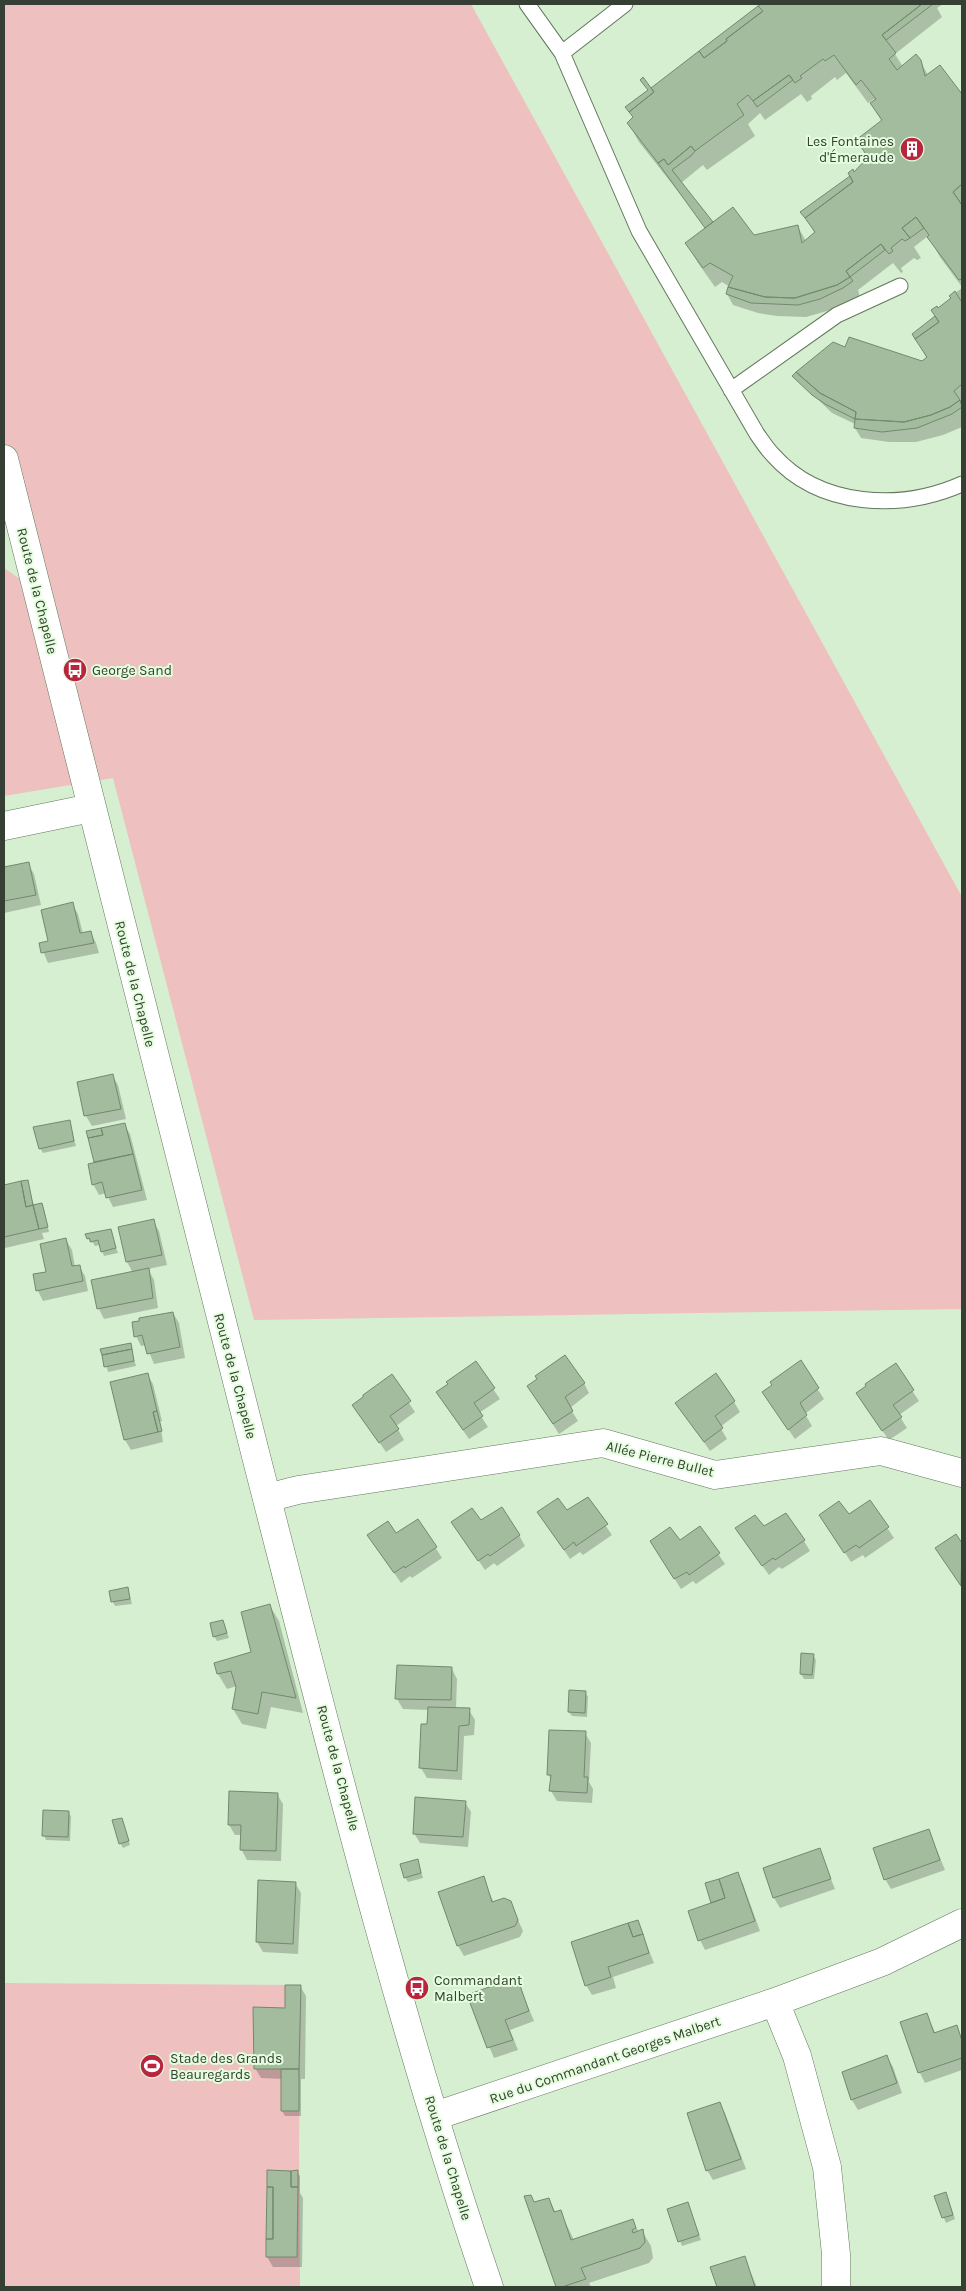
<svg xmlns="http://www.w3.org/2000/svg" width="966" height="2291" font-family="Karla,sans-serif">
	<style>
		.green { fill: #eec0c0 }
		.shadow { fill: #0003; fill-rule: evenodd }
		.building { fill: #a4bc9e; stroke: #72896d }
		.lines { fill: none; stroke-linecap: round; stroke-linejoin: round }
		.lane-casing { stroke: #62785d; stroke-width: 17 }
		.street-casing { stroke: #62785d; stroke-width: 29 }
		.secondary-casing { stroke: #62785d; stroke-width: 29 }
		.lane { stroke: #fff; stroke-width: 15 }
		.street { stroke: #fff; stroke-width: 28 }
		.secondary { stroke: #fff; stroke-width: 28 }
		.labels { text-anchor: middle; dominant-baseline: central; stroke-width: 4; stroke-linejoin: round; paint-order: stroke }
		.poi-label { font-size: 14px; fill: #353f33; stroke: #e3fddd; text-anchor: start }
		.street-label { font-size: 14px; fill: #353f33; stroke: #e3fddd }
	</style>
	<rect width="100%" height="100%" fill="#d6efd0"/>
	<path class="green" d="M4,4H471L962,897V1309L254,1320L113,778L4,796V568L36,590L4,459Z
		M4,1983L301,1985L299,2146L300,2287H4Z"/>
	<path class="shadow" d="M764,4H943L937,8L942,17L895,54L903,67L920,61L928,75L940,66L962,96V287L940,257L928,236L914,247L921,258L917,260L914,258L901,268L903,272L901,273L893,263L858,290L860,297L848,305L806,317L777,316L758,313L733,305L727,294L730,287L722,282L715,287L698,263L687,244L707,228L639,142L628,123L634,118L629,112L651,89ZM846,73L868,103L874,99L875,101L871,103L882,122L858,140L868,159L809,223L815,234L806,241L798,227L754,236L712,224L681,183L703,165L707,170L755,136L748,124L760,113L765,120L801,94L807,102L812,99L811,96L835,77L837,80Z
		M962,288V427L943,435L916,442H889L861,438L855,428V424L832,413L794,376L846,349L922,362L927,359L913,334L936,317L938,310L952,299L951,296Z
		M28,864L34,874L41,905L4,913V869Z
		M72,904L78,914L83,934L90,932L96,943L99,953L48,963L40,944L50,942Z
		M112,1075L118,1085L126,1119L92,1126L86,1116L79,1083Z
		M69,1121L76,1146L43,1153L40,1148Z
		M124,1124L130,1134L147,1200L113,1207L106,1193L99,1195L93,1184L95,1163L88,1132Z
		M27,1181L34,1206L42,1205L44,1209L49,1232L42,1233L44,1239L5,1248L4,1186Z
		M153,1221L159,1231L167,1265L148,1269L154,1280L158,1308L104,1319L99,1309L133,1273L127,1262L119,1228Z
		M110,1230L118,1253L104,1256L100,1245L95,1246L92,1241L90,1243L87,1235Z
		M66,1240L72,1250L75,1267L79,1266L85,1276L88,1291L43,1301L38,1291L35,1275L47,1273Z
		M173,1313L179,1323L185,1358L154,1364L146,1345L141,1346L136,1336Z
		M130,1345L136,1366L108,1372L102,1350Z
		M800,1362L824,1399L805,1414L812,1426L795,1439L763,1393Z
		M475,1363L500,1399L479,1413L488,1427L469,1439L444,1403Z
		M895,1365L919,1401L899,1415L907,1428L889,1440L863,1404Z
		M147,1374L153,1384L162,1421L160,1422L163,1442L131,1450L125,1440L111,1383Z
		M391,1376L415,1412L396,1426L404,1440L386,1452L360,1415Z
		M584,1383L589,1393L570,1408L578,1421L559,1434L528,1386Z
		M734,1402L740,1412L720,1427L727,1439L710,1451L677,1403Z
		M587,1499L612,1535L583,1555L580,1552L570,1559L538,1512H567Z
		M870,1502L894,1538L865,1558L863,1555L851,1562L827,1525L849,1515Z
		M418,1520L442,1558L412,1578L410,1576L401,1583L375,1545L396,1535Z
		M700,1527L725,1564L696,1584L693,1581L681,1589L657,1551L680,1542Z
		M459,1532L519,1535L525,1546L497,1566L494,1563L485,1570Z
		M955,1536L962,1545V1587L943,1558Z
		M743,1539L804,1541L810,1551L782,1569L779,1567L769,1575Z
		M128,1589L132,1604L115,1606L113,1602Z
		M270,1606L279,1621L303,1713L271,1707L266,1729L242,1724L233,1709L237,1686L227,1689L218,1674L253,1653Z
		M223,1621L229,1638L217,1641L214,1636Z
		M802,1654L813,1655L816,1660L814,1679H804L801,1674Z
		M452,1669L457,1679L456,1709L469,1710L475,1720L474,1735L464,1736L462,1780L427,1778L421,1768L429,1710L403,1709L397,1699Z
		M585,1692L588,1697L587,1717L572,1716L569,1712Z
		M585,1733L591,1743L589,1782L593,1789L592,1803L557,1801L551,1791V1780L549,1775Z
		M277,1794L283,1804L281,1861L247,1860L241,1849L242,1835H235L229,1825Z
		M465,1802L471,1812L468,1847L420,1843L414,1833Z
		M69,1812L71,1817L70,1841L46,1840L44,1835Z
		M122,1819L130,1845L123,1848L120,1843Z
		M929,1831L945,1870L891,1889L885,1879Z
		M819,1850L835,1889L780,1908L774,1898L764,1868Z
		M418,1860L423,1878L408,1882L405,1877Z
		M737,1874L743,1884L760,1931L705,1950L700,1940L713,1903Z
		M483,1878L494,1903L510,1902L523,1931L520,1937L464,1956L458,1946L440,1893Z
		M295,1883L301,1893L298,1954L263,1952L257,1942Z
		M637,1921L654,1963L613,1977L616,1988L592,1995L586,1985Z
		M516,1978L534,2021L510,2030L518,2050L494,2058L468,1996Z
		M300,1986L306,1996L305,2079H301V2116H285L282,2111V2079L261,2078L255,2068Z
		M926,2014L936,2034L956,2027L962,2037V2070L925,2083L920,2073L902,2023Z
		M887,2057L893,2067L902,2093L858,2110L852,2100L843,2072Z
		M719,2103L725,2113L746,2169L713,2180L707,2170Z
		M297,2172L300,2176V2193L303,2198L302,2267H273L267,2257Z
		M525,2197L534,2203L549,2199L556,2213L560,2211L574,2240L632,2220L639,2232L642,2231L651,2246L653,2258L649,2263L589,2283L591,2287H557Z
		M935,2197L948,2198L955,2219L946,2223Z
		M687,2203L701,2240L682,2246L668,2209Z
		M744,2257L757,2287H718L712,2268Z"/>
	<path class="building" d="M761,4H922L882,35L896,53L889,59L897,70L916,54L921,60L925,76L940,65L962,94V184L953,192L962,205V279L959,280L927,237L929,235L916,217L902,228L910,238L905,241L902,239L891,248L893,251L889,254L881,244L846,271L850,277L837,285L795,298L765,297L728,287L733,276L710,263L703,268L685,243L733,207L754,235L798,225L802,243L815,232L805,218L853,182L848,173L853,169L854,172L868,157L856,140L882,120L870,103L876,99L861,80L856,85L834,55L825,61L823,59L800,76L802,78L795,83L789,75L753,101L748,95L737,104L744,115L695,151L691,146L668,165L664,159L658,163L627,123L633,117L629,112L654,92L651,88L699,51L704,58L727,41L726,39L763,11L758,6Z
		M922,4H933L886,40L882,35Z
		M758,6L763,11L726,39L727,41L704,58L699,51Z
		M789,75L793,80L757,107L753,101Z
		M643,77L654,92L629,112L625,107L648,90L640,80Z
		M691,146L695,151L692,155L672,170L713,222L705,228L658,163L664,159L668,165Z
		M850,176L853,182L805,218L800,212Z
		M962,184V205L953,192Z
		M916,217L924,228L910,238L902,228Z
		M881,244L885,250L850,277L846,271Z
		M850,277L853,281L843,288L820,299L798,305L751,303L726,294L728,287L765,297L795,298L837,285Z
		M955,291L961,301L962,300V384L954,391L960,400L950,407L931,415L904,422L855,419L856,412L820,393L796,372L833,342L845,347L849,337L922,361L927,357L915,339L939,322L931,310L937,306L938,308L951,298L949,296Z
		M935,316L939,322L915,339L912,334Z
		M796,372L820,393L856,412L855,419L825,404L812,395L792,376Z
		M960,400L962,407L952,414L917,428L882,432L854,428L855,419L904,422L931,415L950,407Z
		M29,862L36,895L4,901V867Z
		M73,902L80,933L91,931L94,943L41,953L39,943L48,941L41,910Z
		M113,1074L121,1109L84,1116L77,1082Z
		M70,1120L74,1141L39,1149L33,1127Z
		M125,1123L133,1154L94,1162L88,1138L103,1135L101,1128Z
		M101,1128L103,1135L88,1138L86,1131Z
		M133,1154L142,1190L106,1198L102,1182L92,1185L88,1164Z
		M28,1180L33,1205L26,1207L21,1181Z
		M21,1181L26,1207L33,1205L39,1229L4,1237V1185Z
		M42,1203L48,1227L39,1229L33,1205Z
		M154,1219L162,1255L126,1262L118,1227Z
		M111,1229L116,1248L101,1252L98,1240L91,1242L89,1238L87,1239L85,1234Z
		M66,1238L72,1266L80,1265L83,1281L36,1291L33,1274L46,1272L40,1244Z
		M149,1268L153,1298L97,1309L91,1280Z
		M173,1312L180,1347L147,1354L142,1335L134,1337L132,1322L139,1321V1318Z
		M131,1343L132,1349L102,1355L100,1349Z
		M132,1349L134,1361L104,1367L102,1355Z
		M565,1355L585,1383L565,1397L573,1411L553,1424L527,1386L537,1379L535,1376Z
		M801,1360L819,1388L800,1403L807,1415L788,1430L762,1392L772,1385L770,1382Z
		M476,1361L495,1388L474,1403L483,1416L463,1430L436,1392L448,1384L446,1382Z
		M896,1363L914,1390L893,1405L902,1417L882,1431L856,1393L866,1386L865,1384Z
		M148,1373L157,1411L153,1412L158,1432L124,1440L110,1382Z
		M716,1373L735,1401L715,1416L723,1428L704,1442L675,1403Z
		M392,1374L411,1401L390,1416L399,1429L379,1443L352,1405L363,1397V1395Z
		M157,1411L162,1431L158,1432L153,1412Z
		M588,1497L608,1524L576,1546L574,1542L564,1550L537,1512L558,1498L567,1510Z
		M870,1500L889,1527L859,1548L856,1545L844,1553L819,1515L839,1501L849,1514Z
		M502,1507L520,1535L490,1556L488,1554L478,1561L451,1522L472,1508L481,1520Z
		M786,1513L805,1540L775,1560L773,1558L762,1566L735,1528L755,1515L764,1526Z
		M418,1519L437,1547L405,1568L404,1566L394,1573L367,1535L388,1521L396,1533Z
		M700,1526L720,1553L689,1575L687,1572L674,1579L650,1541L670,1527L680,1540Z
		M956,1534L962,1543L961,1586L935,1548Z
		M128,1587L130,1599L111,1602L109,1591Z
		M270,1604L296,1698L262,1692L258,1714L232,1709L236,1687L231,1671L217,1674L214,1663L251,1652L241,1612Z
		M223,1620L227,1633L213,1637L210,1623Z
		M801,1653L814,1654L812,1675L800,1674Z
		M397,1665L452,1667L451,1700L395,1699Z
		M569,1690L586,1691L585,1713L568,1712Z
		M428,1707L470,1708L469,1725L459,1726L457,1771L419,1768L421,1724H427Z
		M549,1730L586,1731L584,1777H588L587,1793L549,1791L551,1775H547Z
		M229,1791L278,1793L276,1851L240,1850L241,1825H228Z
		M415,1797L466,1801L463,1837L413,1834Z
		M43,1810L69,1811L68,1837L42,1836Z
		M122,1818L129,1841L119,1844L112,1820Z
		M929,1829L940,1860L884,1880L873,1848Z
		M820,1848L831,1879L773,1898L763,1868Z
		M418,1859L421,1873L404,1878L400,1864Z
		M738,1872L755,1921L698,1941L688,1911L725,1898L719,1879Z
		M484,1876L492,1902L504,1898L511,1901L518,1920L515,1926L457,1946L438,1892Z
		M719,1879L725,1898L711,1903L705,1883Z
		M258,1880L296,1882L293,1944L256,1942Z
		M638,1920L643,1934L633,1937L628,1923Z
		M628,1923L633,1937L643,1934L649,1953L608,1967L611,1977L585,1986L571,1942Z
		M517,1977L529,2011L505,2020L513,2040L487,2048L467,1995Z
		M285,1985H301L299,2069H254L253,2007L285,2008Z
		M927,2013L934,2033L957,2025L962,2041V2058L918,2073L900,2022Z
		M887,2055L897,2083L851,2100L842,2072Z
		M281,2069H299V2111H281Z
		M720,2102L741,2159L706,2171L687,2113Z
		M267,2170L291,2171V2187H298L297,2257H266V2239H273V2187H267Z
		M298,2170V2187H291V2171Z
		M267,2187H273V2239H266Z
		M946,2192L953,2215L942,2218L934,2196Z
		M531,2195L534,2202L549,2198L554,2212L561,2210L571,2240L633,2219L636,2228L632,2230L633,2233L643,2229L645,2242L640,2248L581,2268L586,2279L562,2287H556L524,2196Z
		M688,2202L699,2235L678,2242L667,2209Z
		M745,2256L755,2287H717L710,2267Z"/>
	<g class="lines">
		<g class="lane-casing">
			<path id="lane" d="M527,4L562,53L639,231L757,434C762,441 767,449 773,455C820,508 901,511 962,484
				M562,53L625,4
				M731,390L837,315L900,286"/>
		</g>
		<g class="street-casing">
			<path id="street" d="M4,826L91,808
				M267,1498L298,1490L603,1443L715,1475L881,1451L962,1473
				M775,2002L797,2056L827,2167L836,2254V2287
				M435,2116L775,2002L882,1962L962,1923"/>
		</g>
		<g class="secondary-casing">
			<path id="secondary" d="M4,459C87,794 172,1129 258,1464C329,1740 397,2017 489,2287"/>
		</g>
		<use href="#lane" class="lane"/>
		<use href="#street" class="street"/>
		<use href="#secondary" class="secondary"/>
	</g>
	<defs>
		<g id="building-disc" transform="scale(1.25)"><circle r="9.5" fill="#b8263e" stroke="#e3fddd"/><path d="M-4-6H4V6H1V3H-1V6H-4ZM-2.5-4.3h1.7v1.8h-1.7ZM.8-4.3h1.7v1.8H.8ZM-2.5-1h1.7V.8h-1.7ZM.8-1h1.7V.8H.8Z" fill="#fff"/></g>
		<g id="bus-disc" transform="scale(1.25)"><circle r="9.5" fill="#b8263e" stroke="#e3fddd"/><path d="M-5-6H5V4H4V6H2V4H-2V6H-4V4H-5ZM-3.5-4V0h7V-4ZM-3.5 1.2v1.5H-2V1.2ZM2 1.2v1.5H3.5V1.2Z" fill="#fff"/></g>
		<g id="stadium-disc" transform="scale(1.25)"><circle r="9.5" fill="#b8263e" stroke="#e3fddd"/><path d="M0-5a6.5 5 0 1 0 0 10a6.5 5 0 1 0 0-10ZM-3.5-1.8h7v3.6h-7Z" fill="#fff"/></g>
	</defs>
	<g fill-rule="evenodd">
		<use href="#building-disc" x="912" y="149"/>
		<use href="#bus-disc" x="75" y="670"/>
		<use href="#bus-disc" x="417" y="1988"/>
		<use href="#stadium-disc" x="152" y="2066"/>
	</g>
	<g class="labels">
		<g class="poi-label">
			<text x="894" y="141" text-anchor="end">Les Fontaines<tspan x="894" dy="16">d'Émeraude</tspan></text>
			<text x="92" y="670">George Sand</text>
			<text x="434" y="1980">Commandant<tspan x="434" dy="16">Malbert</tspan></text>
			<text x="170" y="2058">Stade des Grands<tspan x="170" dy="16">Beauregards</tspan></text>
		</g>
		<g class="street-label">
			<text transform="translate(37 591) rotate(76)">Route de la Chapelle</text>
			<text transform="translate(135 984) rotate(76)">Route de la Chapelle</text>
			<text transform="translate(235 1376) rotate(75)">Route de la Chapelle</text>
			<text transform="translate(660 1459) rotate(14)">Allée Pierre Bullet</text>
			<text transform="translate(338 1768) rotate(75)">Route de la Chapelle</text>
			<text transform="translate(605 2060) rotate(-19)">Rue du Commandant Georges Malbert</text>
			<text transform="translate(448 2158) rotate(73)">Route de la Chapelle</text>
		</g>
	</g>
	<rect width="966" height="2291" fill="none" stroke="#353f33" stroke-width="10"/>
</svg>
